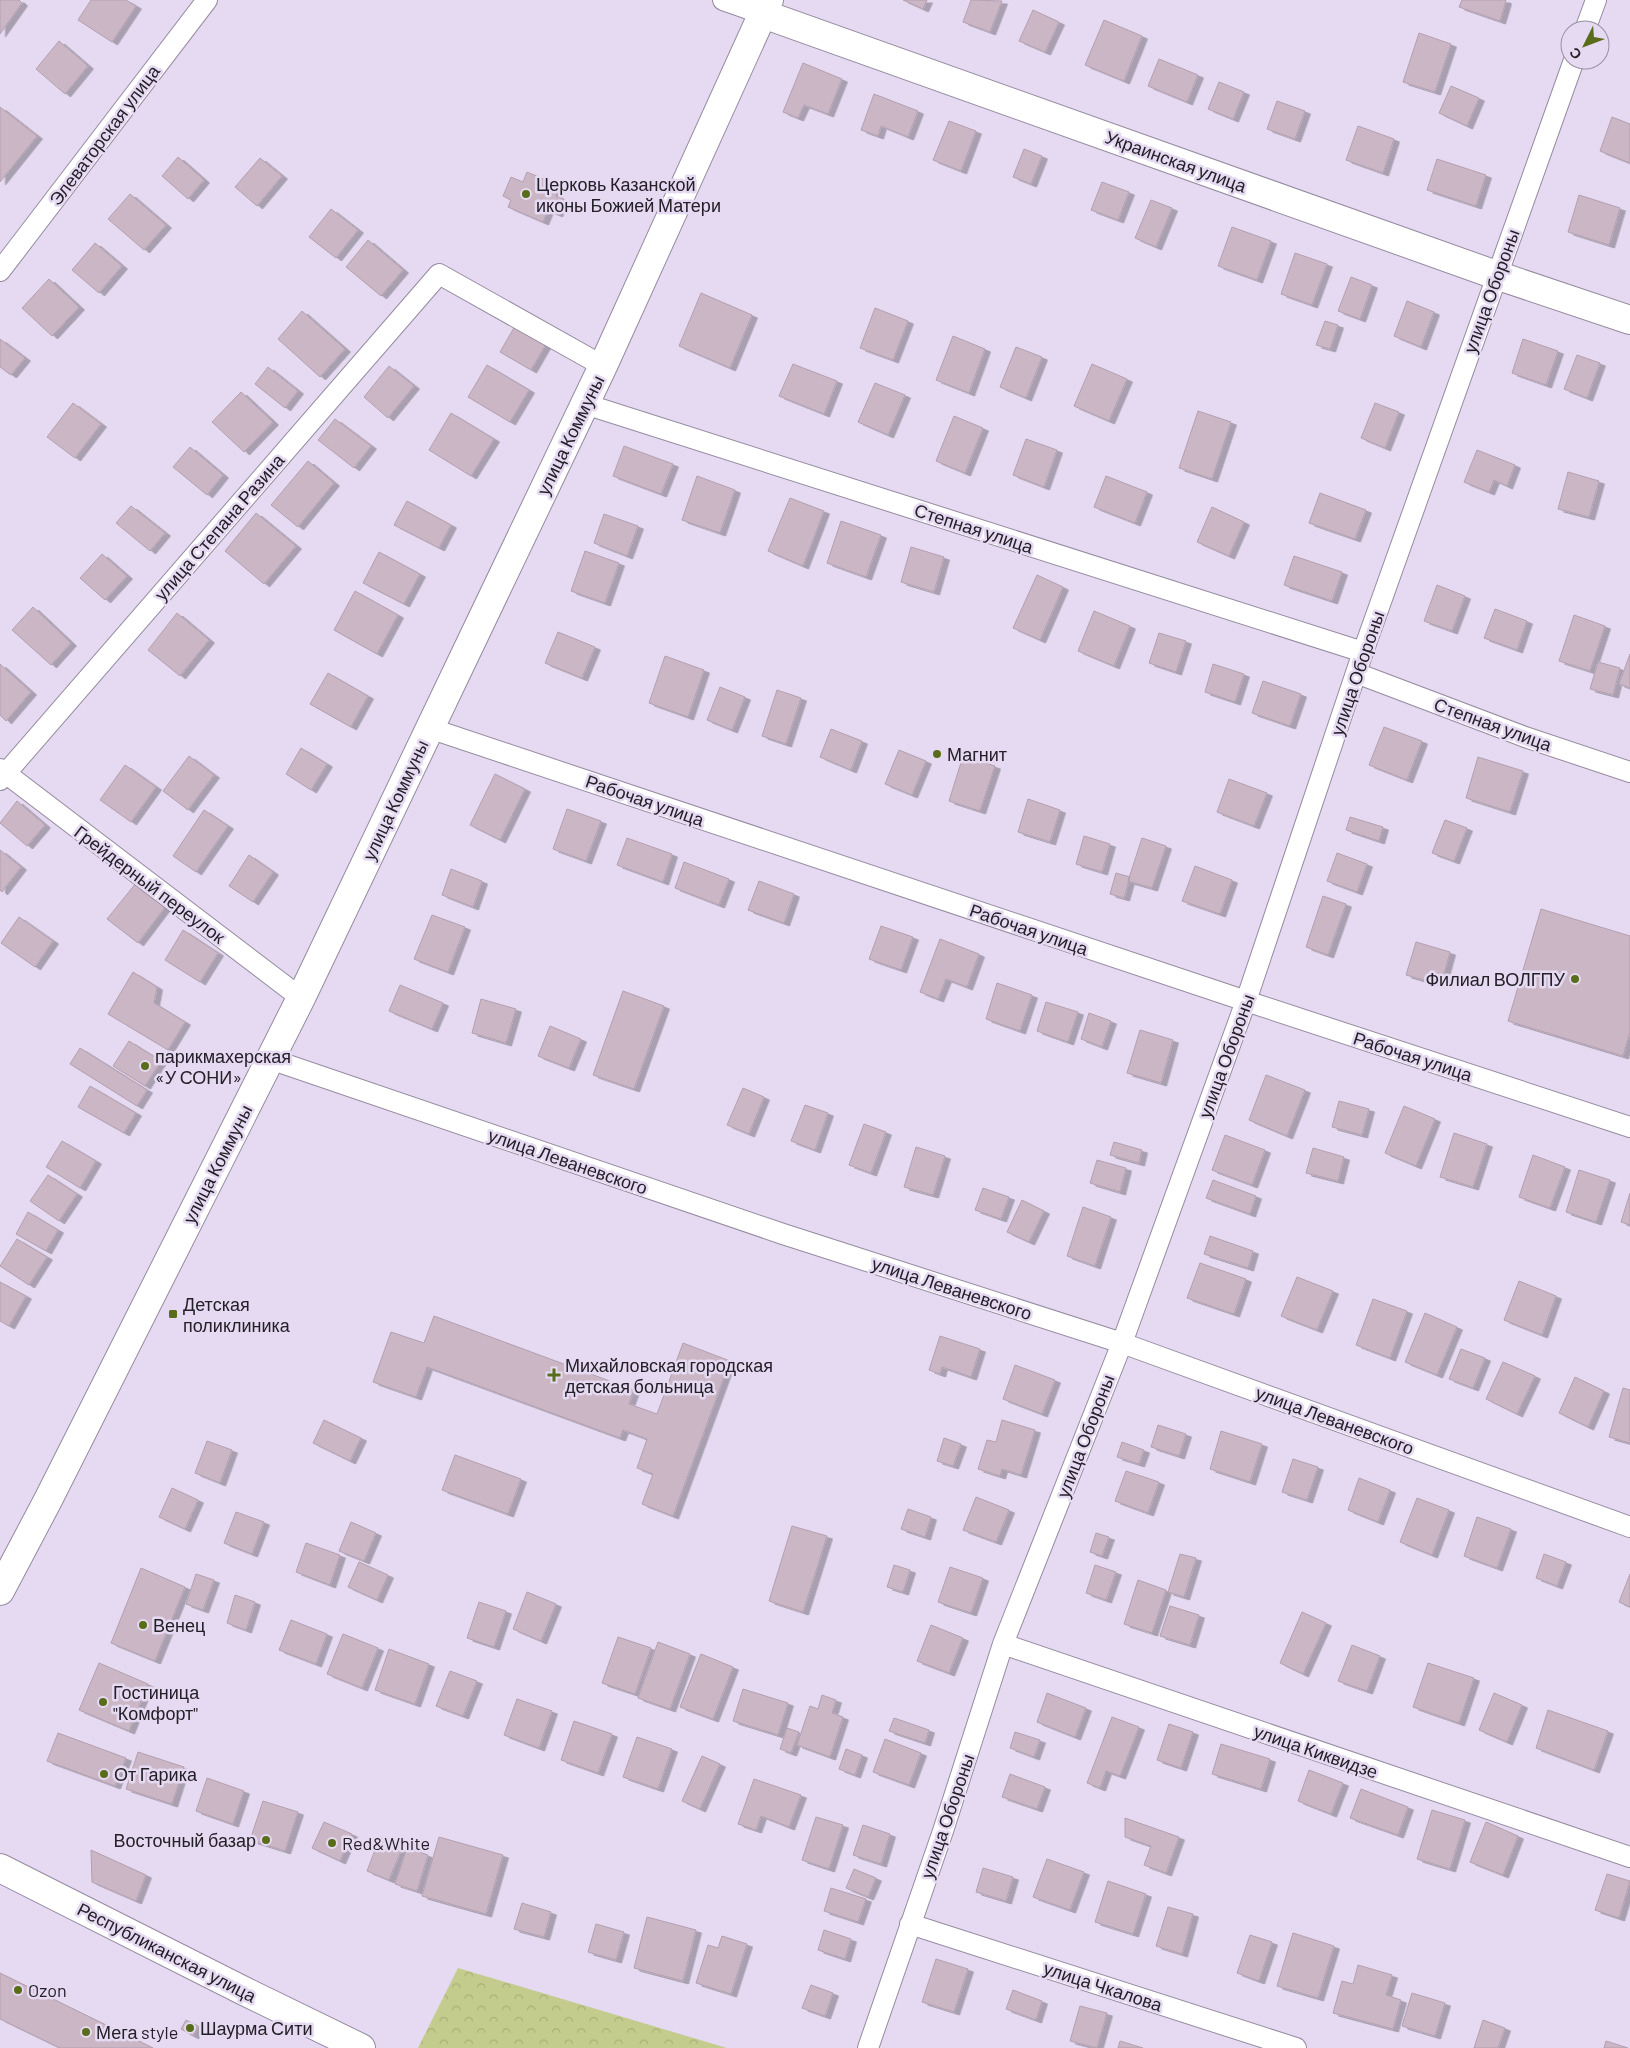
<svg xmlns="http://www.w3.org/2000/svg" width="1630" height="2048" font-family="Barlow,sans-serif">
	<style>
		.forest { fill: url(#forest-crowns) }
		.building { fill: #cbb6c6; stroke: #b39faf; filter: url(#shadow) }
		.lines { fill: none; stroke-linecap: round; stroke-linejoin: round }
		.street-casing { stroke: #958ba0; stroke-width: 22 }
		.secondary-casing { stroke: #958ba0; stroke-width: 30 }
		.street { stroke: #fff; stroke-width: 20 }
		.secondary { stroke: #fff; stroke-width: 28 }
		.poi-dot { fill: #596c1a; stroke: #e5daf1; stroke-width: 2 }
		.labels { text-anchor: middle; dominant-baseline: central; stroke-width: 5; stroke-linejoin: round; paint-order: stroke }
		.street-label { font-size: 18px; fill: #242028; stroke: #e5daf1 }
		.poi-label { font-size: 18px; fill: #242028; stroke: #e5daf1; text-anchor: start }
	</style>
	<defs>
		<pattern id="forest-crowns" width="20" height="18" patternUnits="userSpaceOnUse" patternTransform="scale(1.25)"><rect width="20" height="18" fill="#c4cc8d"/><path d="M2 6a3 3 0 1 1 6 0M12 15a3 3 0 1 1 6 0" fill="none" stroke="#a8af7a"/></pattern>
		<filter id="shadow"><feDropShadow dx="5.5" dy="3" stdDeviation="0" flood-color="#0004"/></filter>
	</defs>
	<rect width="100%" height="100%" fill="#e5daf1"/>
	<path class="forest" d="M458,1968L727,2048H418Z"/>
	<path class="building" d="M0,0H19L22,3L0,34Z
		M91,0H126L136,6L112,42L78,20Z
		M903,0H927L923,9Z
		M971,0L1002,1L990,32L963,22Z
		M1462,0H1505L1506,1L1500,21L1459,7Z
		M1033,10L1059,22L1045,52L1019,41Z
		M1104,20L1142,36L1124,81L1085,65Z
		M1419,33L1451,44L1435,92L1403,82Z
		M59,41L88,66L65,94L36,69Z
		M1159,59L1198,75L1187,102L1148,86Z
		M803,63L842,79L828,114L804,105L798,118L783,112Z
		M1219,82L1244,92L1233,119L1208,109Z
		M1451,86L1479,98L1467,126L1439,113Z
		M874,94L918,111L908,137L881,126L878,136L861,130Z
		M1277,101L1305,111L1295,139L1267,129Z
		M0,107L37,136L0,182Z
		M1612,117L1630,124V163L1600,151Z
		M949,121L976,131L961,171L933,160Z
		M1358,126L1394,139L1383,173L1346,160Z
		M1024,149L1042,156L1031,184L1013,177Z
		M178,157L204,180L188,199L162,176Z
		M260,158L282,176L257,206L235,187Z
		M1437,159L1486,175L1476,206L1427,190Z
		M527,172L560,186L556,196L564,199L557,214L548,210L543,222L508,207L511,200L503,196L511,177L523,182Z
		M1102,182L1129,192L1118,220L1091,210Z
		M130,194L166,225L144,250L108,219Z
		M1579,195L1620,208L1609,245L1568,232Z
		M1151,200L1172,208L1156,247L1135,238Z
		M331,209L358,230L336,258L309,237Z
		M1232,227L1271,241L1257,280L1218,266Z
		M368,240L403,270L381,296L346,267Z
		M95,243L122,266L99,293L72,270Z
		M1295,253L1327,264L1312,305L1281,294Z
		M1351,277L1372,285L1360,319L1338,311Z
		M49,279L79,307L52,336L22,308Z
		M701,293L752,315L730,368L679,346Z
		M1407,301L1434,312L1421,347L1394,336Z
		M875,308L908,321L893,360L860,348Z
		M302,311L345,349L320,377L278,339Z
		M1325,321L1338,325L1330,349L1316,345Z
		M515,326L546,344L531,370L500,352Z
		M953,336L985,349L969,393L936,380Z
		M0,339L25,358L11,375L0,367Z
		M1523,339L1558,351L1546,385L1512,373Z
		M1016,347L1042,357L1026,398L1000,387Z
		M1577,355L1600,363L1587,398L1564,389Z
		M793,364L837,381L824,414L779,396Z
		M1092,364L1127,379L1109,421L1074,406Z
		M487,365L529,390L510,422L468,397Z
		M389,366L414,386L388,418L364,397Z
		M268,367L298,391L285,408L255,384Z
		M875,383L905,395L888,435L858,422Z
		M241,392L273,422L244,452L212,422Z
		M73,403L101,424L75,458L47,437Z
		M1375,403L1399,412L1385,448L1361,438Z
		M1198,411L1231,422L1212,479L1179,468Z
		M451,413L494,439L471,476L429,450Z
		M954,416L983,428L965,473L936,461Z
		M335,419L371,446L354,468L318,440Z
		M1026,439L1057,450L1044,487L1013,475Z
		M624,446L673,464L661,494L613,476Z
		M190,447L223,475L207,495L173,467Z
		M1477,450L1515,465L1507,486L1494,480L1489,492L1464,482Z
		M308,461L334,483L298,527L271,505Z
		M1568,472L1599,481L1589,517L1558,509Z
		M697,476L735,490L720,533L682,520Z
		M1106,476L1147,492L1135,523L1094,507Z
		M1320,493L1366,510L1355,539L1309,523Z
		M790,498L824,511L803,566L768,551Z
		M407,501L451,525L439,548L394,525Z
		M131,506L165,533L150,551L116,523Z
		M1212,507L1244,522L1229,556L1197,542Z
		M256,513L296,546L264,584L225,551Z
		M604,514L638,526L627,556L594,543Z
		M841,521L881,535L866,577L827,563Z
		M911,547L944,557L934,592L901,582Z
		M585,551L619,563L605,603L571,591Z
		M379,552L420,574L404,604L363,583Z
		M102,554L127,576L105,600L80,578Z
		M1294,556L1342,572L1332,601L1284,585Z
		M1037,575L1063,587L1040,640L1013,628Z
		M1437,585L1465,596L1452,631L1424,621Z
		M355,591L398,615L377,654L334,630Z
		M33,607L71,643L51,665L12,630Z
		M1495,609L1527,621L1517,650L1484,638Z
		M1094,611L1130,626L1114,666L1078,651Z
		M177,613L209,640L180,676L148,650Z
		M1574,615L1605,626L1590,671L1559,661Z
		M558,632L595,647L582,678L545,663Z
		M1159,633L1186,641L1176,672L1149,663Z
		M1630,654V688L1619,684Z
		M665,656L704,670L688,717L649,703Z
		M1598,662L1620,668L1613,695L1590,689Z
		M0,664L31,692L6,721L0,715Z
		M1213,664L1244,674L1235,702L1205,692Z
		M328,673L368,696L351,727L310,704Z
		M1263,681L1301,694L1290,726L1252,713Z
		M720,687L745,697L732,730L707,720Z
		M777,690L801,698L786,744L762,736Z
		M1384,727L1422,741L1407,780L1369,765Z
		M831,729L862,741L851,770L820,757Z
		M301,748L327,764L311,790L286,774Z
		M899,750L926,761L912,795L885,784Z
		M189,756L214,775L188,810L163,791Z
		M963,756L995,766L980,811L949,801Z
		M1478,757L1523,771L1510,812L1466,798Z
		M125,765L156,787L131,822L100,800Z
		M495,774L525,789L500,840L470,825Z
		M1229,779L1267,793L1254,826L1217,812Z
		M1028,799L1060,810L1050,842L1018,832Z
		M17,801L45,825L27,846L0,823Z
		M567,809L601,821L586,861L553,849Z
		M204,810L228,826L196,872L173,856Z
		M1350,817L1383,827L1379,841L1346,830Z
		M1445,820L1467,828L1454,861L1432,853Z
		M1084,836L1110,844L1102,872L1076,864Z
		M627,838L672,854L663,882L617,865Z
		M1142,838L1166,846L1152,888L1128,881Z
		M0,850L21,867L2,892L0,890Z
		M1337,853L1367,864L1357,892L1327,881Z
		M249,855L273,872L253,902L229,886Z
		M684,862L729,879L719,905L675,888Z
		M1195,866L1232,880L1220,914L1182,901Z
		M451,869L482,881L473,907L442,895Z
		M1116,873L1130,877L1124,898L1110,894Z
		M759,881L794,894L784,923L748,910Z
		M136,883L166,906L138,943L107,919Z
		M1323,896L1346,904L1328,955L1306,947Z
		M1541,909L1630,936V1032L1623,1056L1508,1021Z
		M432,915L465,927L448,972L414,959Z
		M19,917L53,941L35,967L1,943Z
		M881,926L913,937L901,970L869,959Z
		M183,930L218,953L200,982L165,960Z
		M940,939L979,954L967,987L946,979L938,999L920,992Z
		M1416,942L1450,952L1441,985L1406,975Z
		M133,972L157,987L154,1003L185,1022L168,1050L108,1014Z
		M997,983L1032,995L1020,1031L986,1019Z
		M400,985L443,1003L432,1029L389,1011Z
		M623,991L664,1006L634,1089L593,1075Z
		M481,999L516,1009L506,1043L472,1033Z
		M1046,1002L1078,1012L1068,1042L1037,1031Z
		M1089,1013L1111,1021L1102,1047L1081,1039Z
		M550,1026L581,1039L569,1068L538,1056Z
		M1140,1030L1173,1040L1161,1083L1127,1073Z
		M129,1041L161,1061L145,1086L113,1066Z
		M80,1048L147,1090L137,1106L70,1064Z
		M1266,1075L1305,1090L1287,1136L1249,1120Z
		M90,1086L136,1113L124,1133L78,1107Z
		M743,1088L764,1097L749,1134L727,1125Z
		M1339,1101L1369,1109L1362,1135L1332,1127Z
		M805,1105L828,1113L815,1150L791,1141Z
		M1404,1106L1435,1119L1416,1166L1385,1153Z
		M864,1124L886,1132L871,1173L849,1165Z
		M1454,1133L1487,1144L1473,1187L1440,1177Z
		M1225,1135L1265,1150L1252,1185L1212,1170Z
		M62,1141L96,1161L80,1188L46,1167Z
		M1114,1142L1142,1150L1139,1163L1110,1155Z
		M916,1147L945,1156L933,1195L904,1187Z
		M1313,1148L1344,1157L1338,1181L1306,1173Z
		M1533,1155L1565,1167L1550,1208L1519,1197Z
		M1097,1160L1126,1168L1120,1192L1090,1183Z
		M1579,1170L1610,1180L1596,1222L1566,1212Z
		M48,1175L77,1194L59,1221L30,1201Z
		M1213,1180L1256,1196L1250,1214L1206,1198Z
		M983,1188L1009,1197L1001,1219L975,1210Z
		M1630,1193V1225L1621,1222Z
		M1022,1200L1044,1211L1029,1242L1007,1232Z
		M1083,1207L1111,1217L1095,1266L1067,1256Z
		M28,1212L58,1230L46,1251L16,1234Z
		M1210,1236L1253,1251L1248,1268L1204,1254Z
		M17,1239L47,1257L29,1285L0,1266Z
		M1200,1263L1246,1279L1234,1314L1187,1298Z
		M1297,1277L1333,1291L1317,1330L1281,1316Z
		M1519,1281L1556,1296L1542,1335L1504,1320Z
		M0,1282L26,1296L9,1326L0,1321Z
		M1373,1299L1407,1311L1390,1358L1356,1345Z
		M1425,1313L1457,1327L1437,1375L1405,1362Z
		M434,1316L634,1390L629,1404L657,1414L683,1343L730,1361L673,1516L642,1504L653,1474L637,1468L647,1439L623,1430L620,1438L427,1367L416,1397L373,1382L391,1332L424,1343Z
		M940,1336L980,1349L971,1377L942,1367L940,1374L929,1370Z
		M1461,1349L1485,1358L1473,1388L1449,1379Z
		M1503,1362L1535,1376L1517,1414L1486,1399Z
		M1015,1365L1055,1380L1042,1414L1003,1399Z
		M1575,1377L1604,1391L1588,1427L1559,1413Z
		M1623,1388L1630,1390V1443L1609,1437Z
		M324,1420L361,1438L350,1461L313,1443Z
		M1002,1420L1035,1430L1021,1475L1002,1469L1000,1476L978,1469L987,1440L996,1442Z
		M1158,1425L1186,1434L1179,1456L1151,1447Z
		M1221,1431L1262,1444L1250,1482L1210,1469Z
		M944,1438L961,1444L953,1466L937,1461Z
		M207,1441L232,1450L220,1483L195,1473Z
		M1122,1442L1144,1450L1139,1464L1117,1457Z
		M455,1455L521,1479L508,1514L442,1490Z
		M1293,1459L1318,1467L1307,1500L1282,1492Z
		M1126,1471L1159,1482L1148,1513L1115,1501Z
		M1359,1478L1390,1490L1378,1522L1348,1510Z
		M172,1488L198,1500L185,1529L159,1517Z
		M976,1497L1009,1510L996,1542L963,1530Z
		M1417,1498L1449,1510L1432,1555L1400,1542Z
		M908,1509L931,1517L925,1537L901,1529Z
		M236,1512L264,1522L252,1554L224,1543Z
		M1477,1517L1511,1529L1497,1568L1464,1556Z
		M351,1522L376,1533L364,1561L339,1551Z
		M792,1526L827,1536L803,1612L769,1601Z
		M1096,1533L1109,1537L1102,1556L1090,1552Z
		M306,1543L340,1555L330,1585L296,1572Z
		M1180,1554L1196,1558L1184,1597L1168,1592Z
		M1544,1554L1566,1562L1557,1586L1536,1578Z
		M359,1562L388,1575L377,1600L348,1587Z
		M894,1565L910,1570L903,1592L887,1587Z
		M1095,1565L1116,1572L1106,1600L1086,1593Z
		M950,1567L983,1578L971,1613L938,1602Z
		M141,1568L185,1587L155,1661L111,1643Z
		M196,1574L214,1580L203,1610L186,1604Z
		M1630,1574V1607L1619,1602Z
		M1138,1580L1166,1590L1152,1633L1124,1624Z
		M527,1592L556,1604L541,1641L513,1629Z
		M235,1595L255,1602L246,1630L227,1623Z
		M479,1602L506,1611L494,1647L467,1638Z
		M1170,1606L1199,1615L1190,1645L1160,1636Z
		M1302,1612L1326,1623L1303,1674L1280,1663Z
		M291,1620L327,1634L316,1664L279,1650Z
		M931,1625L963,1638L949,1673L917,1661Z
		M343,1634L378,1648L362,1688L327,1674Z
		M618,1637L651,1648L635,1694L602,1683Z
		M658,1642L690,1654L670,1709L638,1698Z
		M1352,1645L1380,1656L1367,1691L1338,1681Z
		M389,1649L429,1664L415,1704L375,1690Z
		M701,1654L733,1667L713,1719L680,1707Z
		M99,1663L148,1684L129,1731L79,1710Z
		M1428,1663L1474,1678L1459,1723L1413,1707Z
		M450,1671L477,1681L463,1716L436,1706Z
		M743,1689L788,1703L778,1735L733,1721Z
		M1047,1693L1086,1708L1075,1737L1037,1722Z
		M1494,1693L1522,1705L1507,1742L1479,1730Z
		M822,1695L836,1700L832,1713L843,1717L830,1757L797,1745L810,1706L818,1709Z
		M517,1699L552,1711L539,1748L504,1735Z
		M1548,1710L1608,1731L1594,1770L1536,1748Z
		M1112,1717L1139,1727L1120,1776L1106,1771L1100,1788L1087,1783Z
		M894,1718L929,1730L925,1743L889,1731Z
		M574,1721L612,1734L598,1773L561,1760Z
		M1169,1724L1193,1732L1181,1768L1157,1760Z
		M787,1728L799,1732L791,1753L780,1749Z
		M1015,1732L1040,1740L1034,1757L1010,1748Z
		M58,1733L126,1758L115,1786L47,1761Z
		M637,1737L672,1749L658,1789L623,1777Z
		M885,1739L921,1753L909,1785L873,1772Z
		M1221,1744L1270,1759L1261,1789L1212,1774Z
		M846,1749L862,1755L855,1775L839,1769Z
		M138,1752L184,1767L172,1804L126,1789Z
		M702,1756L720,1764L700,1809L682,1801Z
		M1309,1770L1343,1783L1331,1814L1298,1801Z
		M1010,1774L1045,1787L1037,1809L1002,1797Z
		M207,1778L244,1791L233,1824L196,1811Z
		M754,1779L801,1795L789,1827L761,1816L756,1830L738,1824Z
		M1361,1789L1408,1807L1398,1835L1350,1818Z
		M263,1801L298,1812L285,1851L250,1840Z
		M1432,1810L1465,1820L1450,1869L1417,1859Z
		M816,1817L843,1825L829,1869L802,1860Z
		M1125,1818L1179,1837L1166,1873L1144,1865L1151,1846L1125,1837Z
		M324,1822L352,1834L340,1861L312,1848Z
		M1486,1822L1518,1836L1503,1875L1470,1862Z
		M863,1825L890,1834L881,1864L853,1855Z
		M380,1837L403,1846L389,1880L367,1871Z
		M439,1837L503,1855L486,1914L422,1896Z
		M407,1848L428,1855L417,1891L395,1884Z
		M91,1850L146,1875L136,1901L92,1882Z
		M1047,1859L1084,1872L1070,1910L1033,1897Z
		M983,1868L1013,1877L1006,1901L976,1892Z
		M854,1869L876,1878L868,1897L846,1888Z
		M1607,1874L1630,1881L1619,1918L1595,1910Z
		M1108,1881L1146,1894L1133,1934L1095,1922Z
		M831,1888L866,1899L858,1922L824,1911Z
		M522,1903L551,1912L544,1937L514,1929Z
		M1168,1907L1193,1914L1182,1954L1156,1946Z
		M647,1917L696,1930L683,1981L634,1968Z
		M596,1924L624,1932L616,1960L588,1952Z
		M824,1930L851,1939L845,1959L818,1950Z
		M1293,1933L1334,1946L1318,1998L1277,1986Z
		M1250,1935L1272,1942L1259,1981L1237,1973Z
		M722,1936L747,1944L731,1994L696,1983L708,1945L718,1948Z
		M936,1959L968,1969L954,2012L922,2002Z
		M1358,1965L1392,1975L1386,1995L1401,2000L1393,2029L1333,2013L1342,1981L1353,1984Z
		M0,1973L153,2048H60L0,2019Z
		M811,1985L833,1993L825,2016L802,2008Z
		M1013,1990L1042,2001L1036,2020L1006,2009Z
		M1412,1993L1445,2003L1435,2036L1402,2026Z
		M1080,2006L1107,2013L1097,2048L1070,2041Z
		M186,2020L198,2026L193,2036L181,2029Z
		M1483,2020L1505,2028L1498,2048H1474Z
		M1120,2041L1143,2048H1118Z
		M1606,2041L1628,2048H1604Z"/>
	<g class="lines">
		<g class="street-casing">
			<path id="street" d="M723,0L763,14
				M1585,30L1596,0
				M0,271L207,0
				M585,404L1363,652
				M1356,673L1525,737L1630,772
				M429,728L1246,1001L1630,1127
				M0,769L301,998
				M0,780L439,274L603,366
				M270,1059L783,1234L1122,1343L1630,1527
				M1003,1644L1630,1857
				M910,1924L1296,2048
				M868,2048L943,1831L1003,1644L1122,1343L1246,1001L1363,652L1574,60"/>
		</g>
		<g class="secondary-casing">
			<path id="secondary" d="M763,14L1496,275L1630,320
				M0,1591L48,1500L301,998L603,366L769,0
				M0,1868L244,1991L361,2048"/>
		</g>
		<use href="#street" class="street"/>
		<use href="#secondary" class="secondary"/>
	</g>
	<g class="poi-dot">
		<circle cx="526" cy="194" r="5"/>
		<circle cx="937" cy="754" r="5"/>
		<circle cx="1575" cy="979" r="5"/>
		<circle cx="145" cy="1066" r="5"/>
		<rect x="168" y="1309" width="10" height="10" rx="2.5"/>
		<path d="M551.5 1367.5h5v5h5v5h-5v5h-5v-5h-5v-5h5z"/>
		<circle cx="143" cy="1625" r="5"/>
		<circle cx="103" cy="1702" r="5"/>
		<circle cx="104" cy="1774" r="5"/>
		<circle cx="266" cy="1840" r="5"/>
		<circle cx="332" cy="1843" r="5"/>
		<circle cx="18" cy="1990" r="5"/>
		<circle cx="190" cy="2028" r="5"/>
		<circle cx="86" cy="2032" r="5"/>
	</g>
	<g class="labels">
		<g class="street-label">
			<text transform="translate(104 135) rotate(-53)">Элеваторская улица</text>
			<text transform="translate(1176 161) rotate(20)">Украинская улица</text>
			<text transform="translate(1491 291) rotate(-70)">улица Обороны</text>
			<text transform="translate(570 435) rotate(-64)">улица Коммуны</text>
			<text transform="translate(219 527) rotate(-49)">улица Степана Разина</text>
			<text transform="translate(974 528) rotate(18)">Степная улица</text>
			<text transform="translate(1357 673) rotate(-71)">улица Обороны</text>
			<text transform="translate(1493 724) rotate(20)">Степная улица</text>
			<text transform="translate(395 800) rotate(-65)">улица Коммуны</text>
			<text transform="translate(645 800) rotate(19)">Рабочая улица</text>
			<text transform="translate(150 884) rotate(37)">Грейдерный переулок</text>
			<text transform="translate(1029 929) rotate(19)">Рабочая улица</text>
			<text transform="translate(1226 1056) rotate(-70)">улица Обороны</text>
			<text transform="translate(1413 1056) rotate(18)">Рабочая улица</text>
			<text transform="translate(568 1161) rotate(19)">улица Леваневского</text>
			<text transform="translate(217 1164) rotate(-63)">улица Коммуны</text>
			<text transform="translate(952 1288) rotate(18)">улица Леваневского</text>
			<text transform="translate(1335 1420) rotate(20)">улица Леваневского</text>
			<text transform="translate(1085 1436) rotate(-69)">улица Обороны</text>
			<text transform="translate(1316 1751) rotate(19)">улица Киквидзе</text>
			<text transform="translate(947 1816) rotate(-71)">улица Обороны</text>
			<text transform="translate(167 1952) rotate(27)">Республиканская улица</text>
			<text transform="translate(1103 1986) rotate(18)">улица Чкалова</text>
		</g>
		<g class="poi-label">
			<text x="536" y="184">Церковь Казанской<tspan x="536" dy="21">иконы Божией Матери</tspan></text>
			<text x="947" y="754">Магнит</text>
			<text x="1565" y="979" text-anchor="end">Филиал ВОЛГПУ</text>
			<text x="155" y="1056">парикмахерская<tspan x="155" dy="21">«У СОНИ»</tspan></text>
			<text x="183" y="1304">Детская<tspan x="183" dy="21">поликлиника</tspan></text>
			<text x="565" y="1365">Михайловская городская<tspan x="565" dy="21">детская больница</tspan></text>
			<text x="153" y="1625">Венец</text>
			<text x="113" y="1692">Гостиница<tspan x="113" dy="21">"Комфорт"</tspan></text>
			<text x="114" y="1774">От Гарика</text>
			<text x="256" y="1840" text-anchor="end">Восточный базар</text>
			<text x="342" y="1843">Red&amp;White</text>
			<text x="28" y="1990">Ozon</text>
			<text x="200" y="2028">Шаурма Сити</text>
			<text x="96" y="2032">Мега style</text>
		</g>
	</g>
	<g transform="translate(1585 45) rotate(228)"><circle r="24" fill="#e5daf1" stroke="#9890a1"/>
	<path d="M0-4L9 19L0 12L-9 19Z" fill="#596c1a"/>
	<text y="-8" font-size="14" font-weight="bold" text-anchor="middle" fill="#242028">С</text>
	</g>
</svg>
